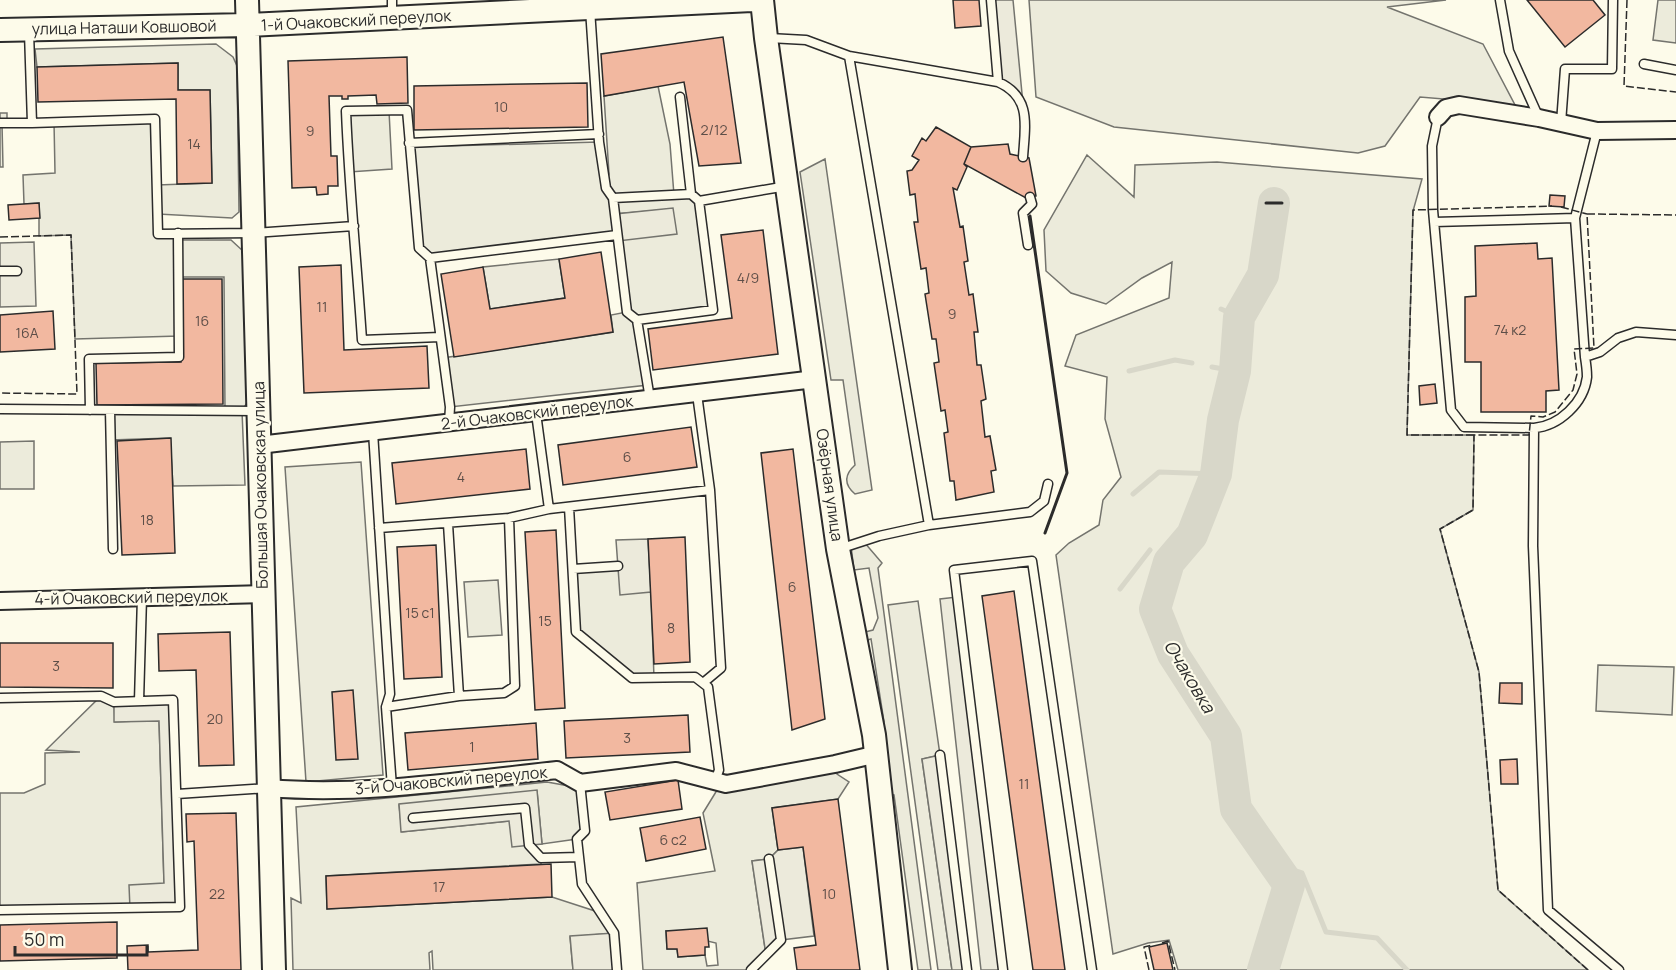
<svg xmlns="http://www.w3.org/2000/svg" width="1676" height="970" font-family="Manrope,sans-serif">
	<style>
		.green { fill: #ecebdb; stroke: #74746e; stroke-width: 1.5; fill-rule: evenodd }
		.parking { fill: #eceadb; stroke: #74746e; stroke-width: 1.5 }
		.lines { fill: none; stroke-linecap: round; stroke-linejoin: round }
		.stream { stroke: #d8d7c9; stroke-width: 5 }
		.river { stroke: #d8d7c9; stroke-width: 32 }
		.building { fill: #f2b8a0; stroke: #2b2b2b; stroke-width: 1.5 }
		.lane-casing { stroke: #2b2b2b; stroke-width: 11 }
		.street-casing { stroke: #2b2b2b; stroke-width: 20 }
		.secondary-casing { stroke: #2b2b2b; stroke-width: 26 }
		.lane { stroke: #fdfbea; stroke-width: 8 }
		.street { stroke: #fdfbea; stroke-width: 16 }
		.secondary { stroke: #fdfbea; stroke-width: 22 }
		.fence { stroke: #2b2b2b; stroke-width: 1.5; stroke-dasharray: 8 3; stroke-linecap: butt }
		.wall { stroke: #2b2b2b; stroke-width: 3 }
		.labels { text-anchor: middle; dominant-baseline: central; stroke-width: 4.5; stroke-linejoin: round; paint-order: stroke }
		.number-label { font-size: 14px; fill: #5d4e48 }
		.street-label { font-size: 16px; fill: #2b2b2b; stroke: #fdfbea }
		.water-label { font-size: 18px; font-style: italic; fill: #2b2b2b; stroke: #fdfbea }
	</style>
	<rect width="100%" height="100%" fill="#fdfbea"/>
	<path class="green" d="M1029,0H1446L1387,7L1483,44L1515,105L1420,97L1385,146L1358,153L1114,127L1036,97Z
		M1658,0H1676V43L1653,40Z
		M216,44L233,57L237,66L239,212L232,218L158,214V234L178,233V240H231L243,251L248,401L242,411L245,485L173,486L170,438L110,440V410L225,411L224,277H179V336L75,339L71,235L39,236V203L24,204L23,175L55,173L54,122L155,119L157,185L212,183L210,90H178V63L37,67L35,49Z
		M658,86L670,144L674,195L691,194L699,201L713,310L638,320L648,385L450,407L443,358L613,332L611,315L627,312L618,241L673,209L615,214L617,235L430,258L419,248L409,147L599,142L606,187L609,174L604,96Z
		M346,111H389L392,169L349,172Z
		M0,113H7V123L2,124L3,167H0Z
		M1087,155L1134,197L1135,165L1217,162L1422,179L1413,211L1407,435H1474L1473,510L1440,529L1479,672L1498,890L1588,970H1178L1169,940L1148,943L1113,954L1056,555L1069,543L1099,525L1103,500L1121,477L1105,419L1107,377L1065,366L1076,335L1169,298L1172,262L1142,278L1106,304L1071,293L1046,271L1044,230Z
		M825,159L872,490L855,494C843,484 845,474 855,465L843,380H831L800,172Z
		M34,441V489H0V442Z
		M361,462L383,775L306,782L285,467Z
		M864,542L882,563L878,568L931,970H918L894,795L886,794L877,727L884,722L871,639L864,641L861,633L873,630L878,618L869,568L854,570L851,546Z
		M618,566L651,592L654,678H632L576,632L573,569Z
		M498,580L502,635L468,637L464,582Z
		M918,601L940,755L922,759L952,970H938L888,605Z
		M1598,665L1674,667L1672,715L1596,711Z
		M101,696L114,702L115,722L159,720L164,883L130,909L0,910V793H24L45,784V753L80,752L46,750Z
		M835,764L837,774L849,782L838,799L772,808L778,850L769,859L752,861L766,955L751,970H643L637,883L715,871L703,813L722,782ZM666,931L716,943L718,965L707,966L705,955L678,957L677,949H667Z
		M547,782L580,788L585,831L577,839L542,844L537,791L399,805L402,832L510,821L541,858V864L326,876L327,909L552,897L601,913L614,933L570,937L573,970H433L432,951L429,953L430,970H293L291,898L301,903L296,807Z"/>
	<path class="parking" d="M991,0H1013L1023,104L998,82Z
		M673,208L677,234L618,241L615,214Z
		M34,242L36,306L0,307V243Z
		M559,259L565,298L490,309L483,267Z
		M648,539L651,592L620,595L616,540Z
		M957,597L1003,970H981L940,599Z
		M173,700L180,907L130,909L129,885L164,883L159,721L114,722V702Z
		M940,755L967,970H952L922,759Z
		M537,790L542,844L512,847L509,821L401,832L399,804Z
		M803,847L814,936L781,940L766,955L752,861L769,859L778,850Z
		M614,933L617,970H573L570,936Z"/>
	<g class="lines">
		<path class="stream" d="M1221,309L1239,317
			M1212,367L1235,371
			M1129,371L1175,360L1192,363
			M1133,494L1159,472L1216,474
			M1120,589L1150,550
			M1274,864L1302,873L1326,932L1377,938L1407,970"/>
		<path class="river" d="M1263,970L1289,885L1236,809L1226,736L1173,654L1155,609L1169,562L1192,535L1216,474L1223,420L1235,371L1239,317L1263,275L1274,203"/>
	</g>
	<path class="building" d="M953,0H979L981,26L955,28Z
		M1527,0H1593L1605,15L1565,47Z
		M723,37L741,163L699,166L684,82L604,96L601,54Z
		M407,57L408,103L377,104L376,95L348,96V99H342V96H329L331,156H337L338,186H328V194L317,195L316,187L292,188L288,61Z
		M178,63V90H210L212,183L177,184L176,99L38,102L37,67Z
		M587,83L588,127L414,130V86Z
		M936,127L971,147L964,164L967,167L957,190L953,188L960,227L963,226L968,261L964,262L969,295L973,294L978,332H974L977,365H981L986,399L981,401L985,437L990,436L996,470L991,471L994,492L956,500L954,481H950L944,433L948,432L945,410L941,411L934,363L939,362L936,339H932L925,294L929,293L926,268L921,269L914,222H918L915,194L910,195L907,171L912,170L919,160L912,156L922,138L926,141Z
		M1008,144L1010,154L1029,158L1036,196L1026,198L964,164L971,147Z
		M1550,195L1565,196L1564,207L1549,206Z
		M39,203L40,218L9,220L8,205Z
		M763,230L778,354L653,370L648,329L732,318L721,235Z
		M1537,243L1538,259L1552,258L1559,390L1546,391V412H1481V362H1465V297L1476,296L1475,246Z
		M601,252L613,332L454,357L441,274L483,267L490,309L565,298L559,259Z
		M341,265L344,350L427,346L429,388L304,393L299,267Z
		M181,279H222L223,404L97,405L96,363L181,362Z
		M53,311L55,349L0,352V315Z
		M1435,384L1437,403L1420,405L1419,386Z
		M691,427L697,467L563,485L558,445Z
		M171,438L175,553L122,555L117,441Z
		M526,449L530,489L396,504L392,463Z
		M793,449L825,719L792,730L761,453Z
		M556,530L565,708L535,710L525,532Z
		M685,537L690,662L654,664L648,539Z
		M436,545L442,677L404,679L397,547Z
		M1014,591L1065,970H1033L982,596Z
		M230,632L234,765L199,766L196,670L159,671L158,634Z
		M0,643H113V688L0,687Z
		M1500,683H1522V704L1499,703Z
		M353,690L358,759L336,760L332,692Z
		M688,715L690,752L566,758L564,721Z
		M536,723L538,759L408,770L405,733Z
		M1517,759L1518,784H1501L1500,760Z
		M678,780L682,809L610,820L605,792Z
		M838,799L860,970H797L794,948L816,945L803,847L778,850L772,808Z
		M236,813L241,970H128L127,946L148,945V952L198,950L194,841L187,842L186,814Z
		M700,817L706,849L646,861L640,828Z
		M551,864L552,897L327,909L326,876Z
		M117,922V958L0,961V925Z
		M707,928L709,947H705V955L678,957L677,949H667L666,931Z
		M1167,943L1173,970H1154L1149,947Z"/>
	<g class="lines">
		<g class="lane-casing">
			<path id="lane" d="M991,0L998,82
				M1500,0L1509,51L1539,118
				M590,9L599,142L606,188L613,198L691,194L699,201L713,310L637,320L650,399
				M392,18V0
				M29,32L32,123L155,119L158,234L253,233L354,226
				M769,38L806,40L849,56L929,525L879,536L839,549
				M849,56L998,82C1032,97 1025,126 1023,157
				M1644,64L1676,70
				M680,97L691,194
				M1438,117L1432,146L1433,210L1451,410L1464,427L1534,428
				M0,123H32
				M1561,123L1565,69H1612L1613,0
				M409,143L599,134
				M613,198L627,312L637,320
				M699,201L787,186
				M1434,222L1575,218
				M1028,245L1023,213L1032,204L1030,197
				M430,258L450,407L449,423
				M0,271H17
				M440,337L362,340C357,264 349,188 346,111L407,110L419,248L430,258L617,235
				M1585,357L1575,218L1597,131
				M0,409L258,411
				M90,410L89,359L179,357L178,233
				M110,410L113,549
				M373,432L390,694L386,707
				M569,507L576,632L632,678L695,677L708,687L719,770L715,781
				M549,509L710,490L697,394
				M448,524L459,696
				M929,525L1030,512L1044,501L1048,484
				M379,528L509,518L549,509L536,413
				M573,569L618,566
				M703,683L721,668L710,490
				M0,698L101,696L114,702L173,700L180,907L0,910
				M139,701L142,597
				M940,755L967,970
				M580,783L585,831L577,839L582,884L614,933L617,970
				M392,787L386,707L459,696L504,693L515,686L509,518
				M177,794L268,788
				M413,818L525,808L529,845L541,858L579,857
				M751,970L781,940L769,859
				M1003,970L954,570L1032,561L1092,970
				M1619,970L1548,910L1533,546L1534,428C1559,426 1584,403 1587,377C1587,371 1586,363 1585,357L1600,352L1618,338L1636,332L1676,335"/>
		</g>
		<g class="street-casing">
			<path id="street" d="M1438,117L1446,108L1459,105L1539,118L1597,131L1676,130
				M259,445L815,379
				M0,601L262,594
				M269,788C364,796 462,780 557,770L580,783L676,771L726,784L835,764L877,754"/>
		</g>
		<g class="secondary-casing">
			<path id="secondary" d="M247,0L274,970
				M762,0L766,38L838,549L874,735L900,970
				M0,30L248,25L752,0"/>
		</g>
		<use href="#lane" class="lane"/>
		<use href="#street" class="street"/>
		<use href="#secondary" class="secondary"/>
		<path class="fence" d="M1627,0L1624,86L1676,92
			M1561,207L1587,214
			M0,237L71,235L77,394L0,393
			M1474,435H1407L1413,210L1552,206
			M1162,943L1168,941L1175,970
			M1149,970L1144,947L1153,945
			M1588,970L1498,890L1479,672L1440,529L1473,510L1474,435H1529L1531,416L1543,417L1555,412L1573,390L1577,374L1574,349L1594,348L1587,214L1676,215"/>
		<path class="wall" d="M1266,203H1282
			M1030,216L1067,473L1045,533"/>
	</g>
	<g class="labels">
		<g class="number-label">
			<text x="501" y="106">10</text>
			<text x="714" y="129">2/12</text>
			<text x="310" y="130">9</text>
			<text x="194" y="143">14</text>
			<text x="748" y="277">4/9</text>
			<text x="322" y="306">11</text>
			<text x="952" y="313">9</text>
			<text x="202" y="320">16</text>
			<text x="1510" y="329">74 к2</text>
			<text x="27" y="332">16А</text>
			<text x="627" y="456">6</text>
			<text x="461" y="476">4</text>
			<text x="147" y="519">18</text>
			<text x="792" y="586">6</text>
			<text x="420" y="612">15 с1</text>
			<text x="545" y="620">15</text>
			<text x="671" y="627">8</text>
			<text x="56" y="665">3</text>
			<text x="215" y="718">20</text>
			<text x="627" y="737">3</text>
			<text x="472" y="746">1</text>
			<text x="1024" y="783">11</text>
			<text x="673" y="839">6 с2</text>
			<text x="439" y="886">17</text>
			<text x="217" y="893">22</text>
			<text x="829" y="893">10</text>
		</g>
		<g class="street-label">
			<text transform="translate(356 20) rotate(-3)">1-й Очаковский переулок</text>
			<text transform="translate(124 27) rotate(-1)">улица Наташи Ковшовой</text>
			<text transform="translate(537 412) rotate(-7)">2-й Очаковский переулок</text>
			<text transform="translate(260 485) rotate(-91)">Большая Очаковская улица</text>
			<text transform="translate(830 485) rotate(82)">Озёрная улица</text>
			<text transform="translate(131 597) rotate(-1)">4-й Очаковский переулок</text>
			<text transform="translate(451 780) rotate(-5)">3-й Очаковский переулок</text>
		</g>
		<g class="water-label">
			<text transform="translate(1190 676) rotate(59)">Очаковка</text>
		</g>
	</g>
	<path d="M15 946v9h132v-9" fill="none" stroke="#2b2b2b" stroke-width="3"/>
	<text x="24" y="946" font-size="18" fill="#2b2b2b" stroke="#fdfbea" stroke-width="4.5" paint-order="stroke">50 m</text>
</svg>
